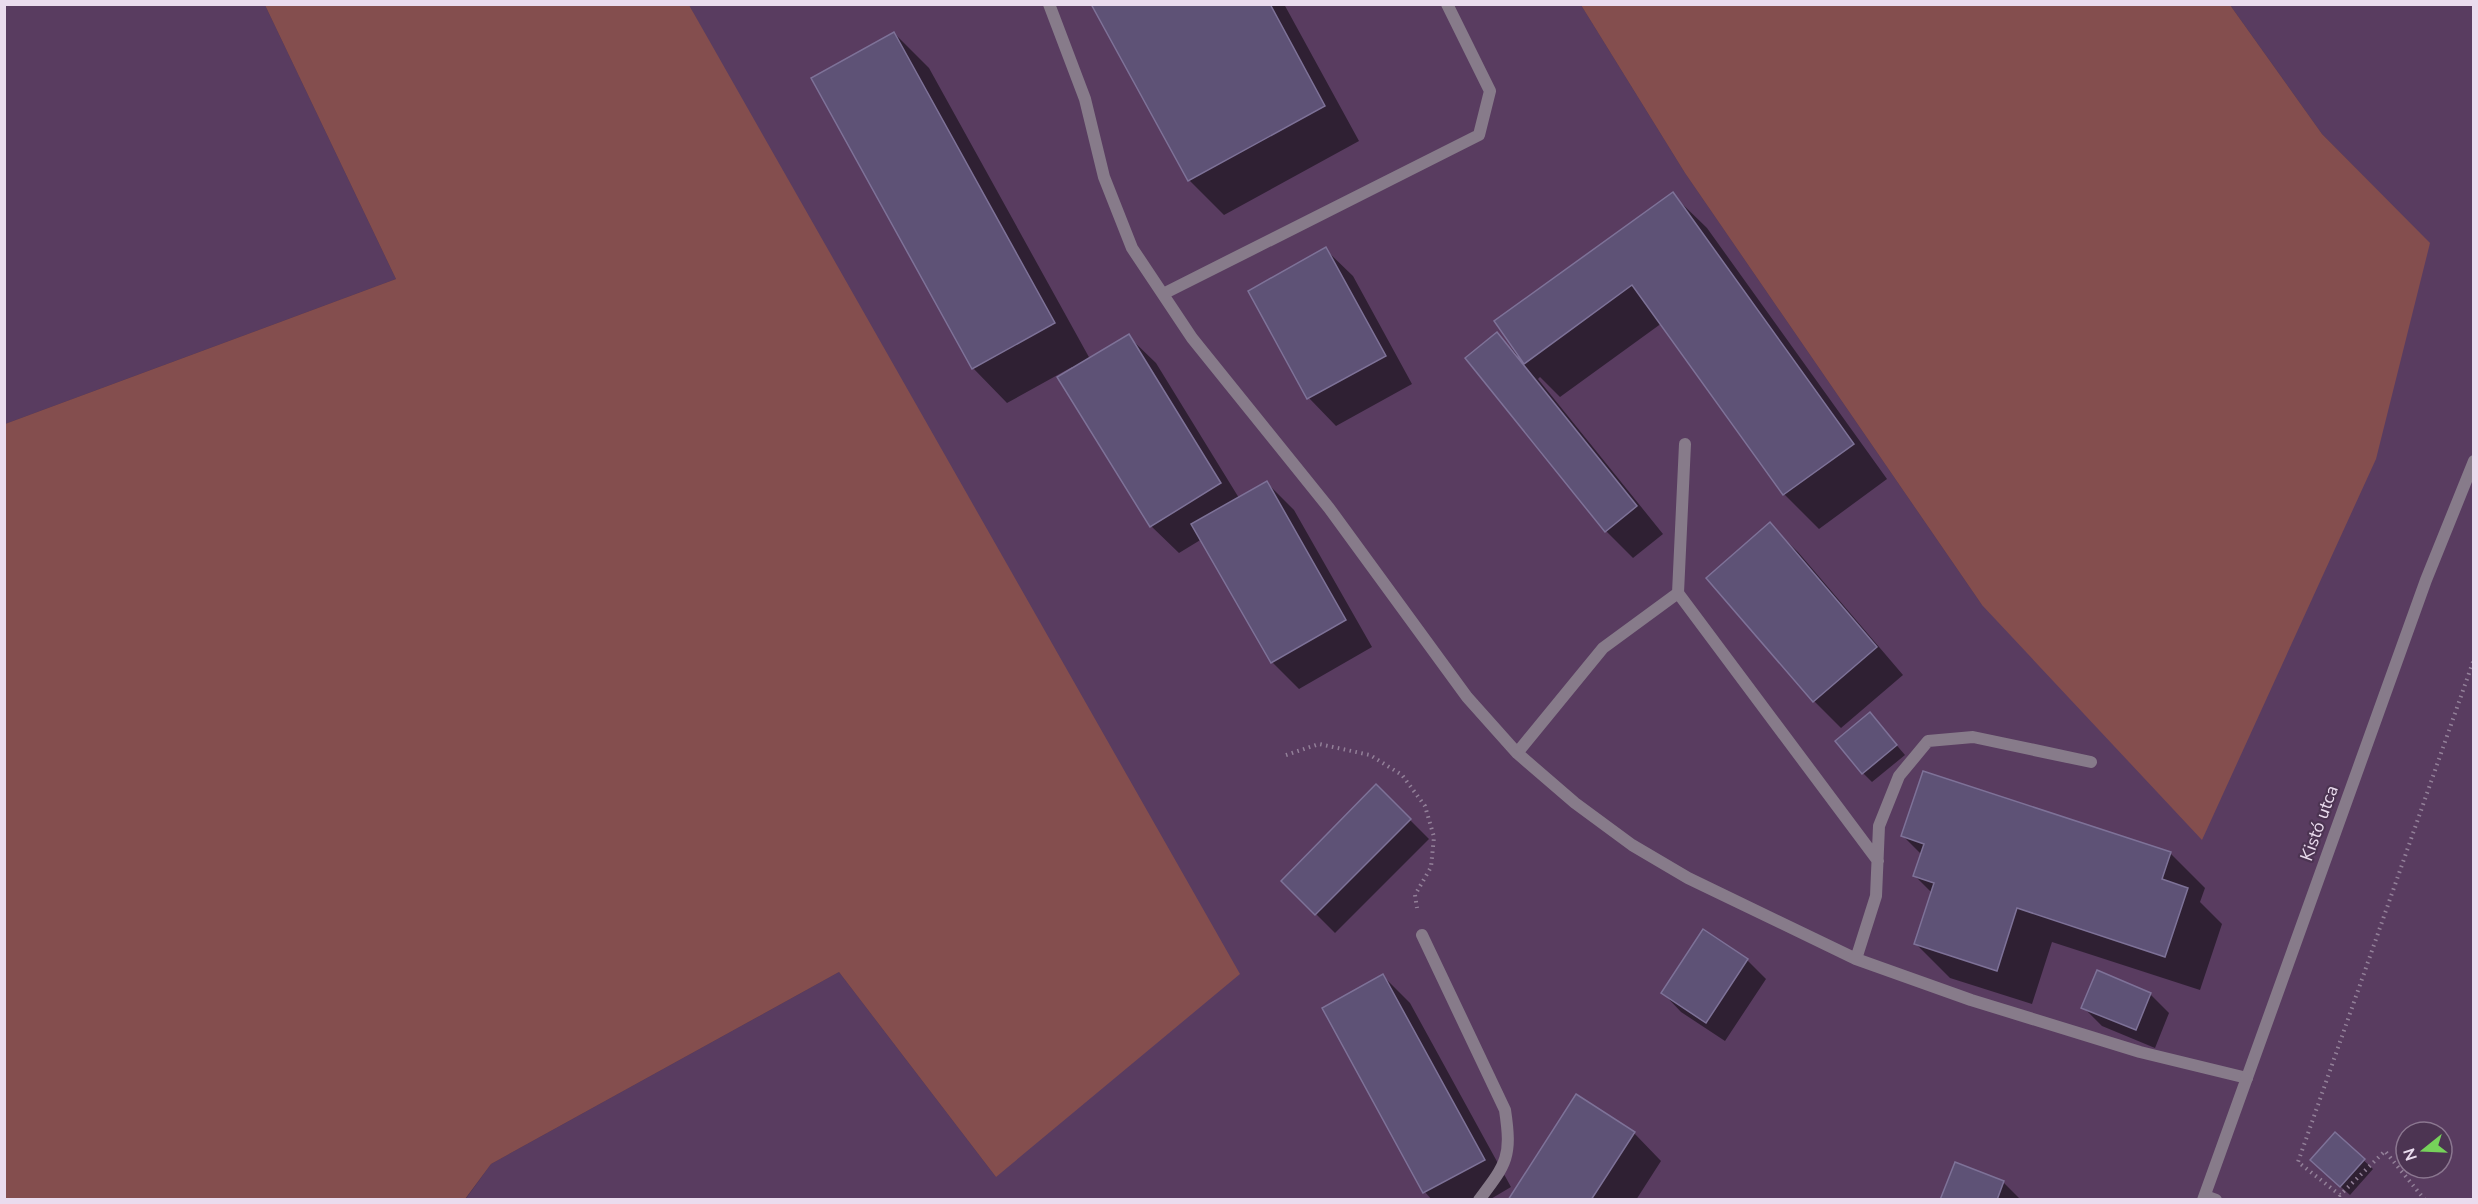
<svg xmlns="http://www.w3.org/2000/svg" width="2478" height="1204" font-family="'Nunito Sans',sans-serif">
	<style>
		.built { fill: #593c60; fill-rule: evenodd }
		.green { fill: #844e4e }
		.shadow { fill: #0007 }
		.building { fill: #5e5276; stroke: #7e7298; stroke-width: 1.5 }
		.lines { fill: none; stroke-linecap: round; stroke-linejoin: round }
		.path { stroke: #938099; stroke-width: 4; stroke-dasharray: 1.5 4.5; stroke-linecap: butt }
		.service { stroke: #877b8a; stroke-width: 12 }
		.tertiary { stroke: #877b8a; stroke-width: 12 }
		.labels { text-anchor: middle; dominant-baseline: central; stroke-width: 4.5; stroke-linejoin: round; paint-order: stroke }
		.street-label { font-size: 18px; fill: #eadcee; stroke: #4c3452 }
	</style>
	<rect width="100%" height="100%" fill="#4c3452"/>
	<path class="built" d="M5,5H265L396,279L5,424Z
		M689,5H1581L1685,173L1982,605L2430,244L2322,134L2230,5H2473V1199L465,1200L491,1164L839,972L996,1177L715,53ZM2406,1132H2442V1168H2406Z"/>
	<path class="green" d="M265,5H689L1240,974L996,1177L839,972L491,1164L465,1199H5V424L396,279Z
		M1581,5H2230L2322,134L2430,243L2376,459L2202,840L1982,605L1685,173Z"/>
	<path class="shadow" d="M1092,4H1284L1359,141L1224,215L1189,180Z
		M894,33L929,68L1090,359L1128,336L1156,363L1239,498L1267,483L1294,510L1372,647L1299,689L1272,662L1202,539L1179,553L1151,526L1060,378L1073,370L1072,367L1007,403L973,368Z
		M1672,194L1707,228L1887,479L1819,529L1784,494L1662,323L1560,397L1540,377L1538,379L1663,534L1633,558L1606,531L1496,334L1517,354Z
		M1325,249L1353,276L1412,384L1336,426L1309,398L1250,291Z
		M1770,525L1798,552L1903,675L1841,728L1814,701Z
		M1870,714L1905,755L1872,782L1863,773Z
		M1376,786L1429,839L1335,933L1283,881Z
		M1903,836L2170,853L2205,888L2200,902L2222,924L2200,990L2052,942L2032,1004L1950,978L1916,944L1932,893L1915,876L1922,855Z
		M1704,931L1747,960L1766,979L1725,1041L1681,1012L1663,993Z
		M1383,976L1410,1003L1511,1187L1489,1200H1432L1425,1192L1324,1008Z
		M2150,994L2169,1013L2155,1048L2102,1026L2083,1007Z
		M1634,1133L1661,1161L1636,1200H1509Z
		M2335,1134L2373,1169L2350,1195L2321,1169Z
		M2003,1182L2021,1200H1942Z"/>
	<path class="building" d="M1091,4H1270L1325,106L1188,181Z
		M894,32L1055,323L972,369L811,78Z
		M1673,192L1854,444L1783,495L1632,285L1524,364L1494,321Z
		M1326,247L1386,356L1307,399L1248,291Z
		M1497,332L1637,506L1605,532L1465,358Z
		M1129,334L1221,483L1150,527L1057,377Z
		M1267,481L1346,620L1271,663L1191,524Z
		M1770,522L1877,647L1813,702L1706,578Z
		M1870,712L1897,745L1862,774L1835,741Z
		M1923,771L2171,852L2162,879L2188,888L2165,957L2017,908L1997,971L1914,944L1934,883L1913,876L1924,844L1901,836Z
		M1376,784L1411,819L1315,915L1281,881Z
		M1703,929L1748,959L1706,1023L1661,993Z
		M2097,970L2151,993L2136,1030L2081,1008Z
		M1383,974L1485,1160L1423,1193L1322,1008Z
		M1576,1094L1635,1132L1591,1200H1508Z
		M2335,1132L2365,1159L2340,1187L2310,1160Z
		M1955,1162L2004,1181L1997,1200H1940Z"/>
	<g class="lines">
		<path class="path" d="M1286,755L1319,744L1370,755L1402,775L1425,806L1434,837L1431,867L1415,895L1417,908
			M2425,1200L2385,1151L2340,1195L2298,1162L2474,659"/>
		<path class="service" d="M1049,4L1085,99L1104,177L1132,248L1192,338L1329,508L1467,697L1517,753L1575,803L1632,845L1688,878L1856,959L1971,1000L2140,1052L2247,1078
			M1163,294L1479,135L1490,91L1447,4
			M1678,593L1878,861
			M1517,753L1603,648L1678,593L1685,444
			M1422,935L1505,1110C1512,1157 1507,1163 1479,1200
			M1856,959L1876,896L1879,826L1899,776L1928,741L1973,737L2091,762
			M2205,1196L2216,1200"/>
		<path class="tertiary" d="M2203,1200L2426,580L2474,461"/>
	</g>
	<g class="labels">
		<g class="street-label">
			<text transform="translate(2319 823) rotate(-70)">Kistó utca</text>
		</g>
	</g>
	<rect width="2478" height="1204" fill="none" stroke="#eadcee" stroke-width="12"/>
	<g transform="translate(2424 1150) rotate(252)"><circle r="28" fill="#4c3452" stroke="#8b7790" stroke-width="1.5"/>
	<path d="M0-4.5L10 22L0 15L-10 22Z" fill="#76d25a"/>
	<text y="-9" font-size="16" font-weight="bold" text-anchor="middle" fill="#eadcee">N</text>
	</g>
</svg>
